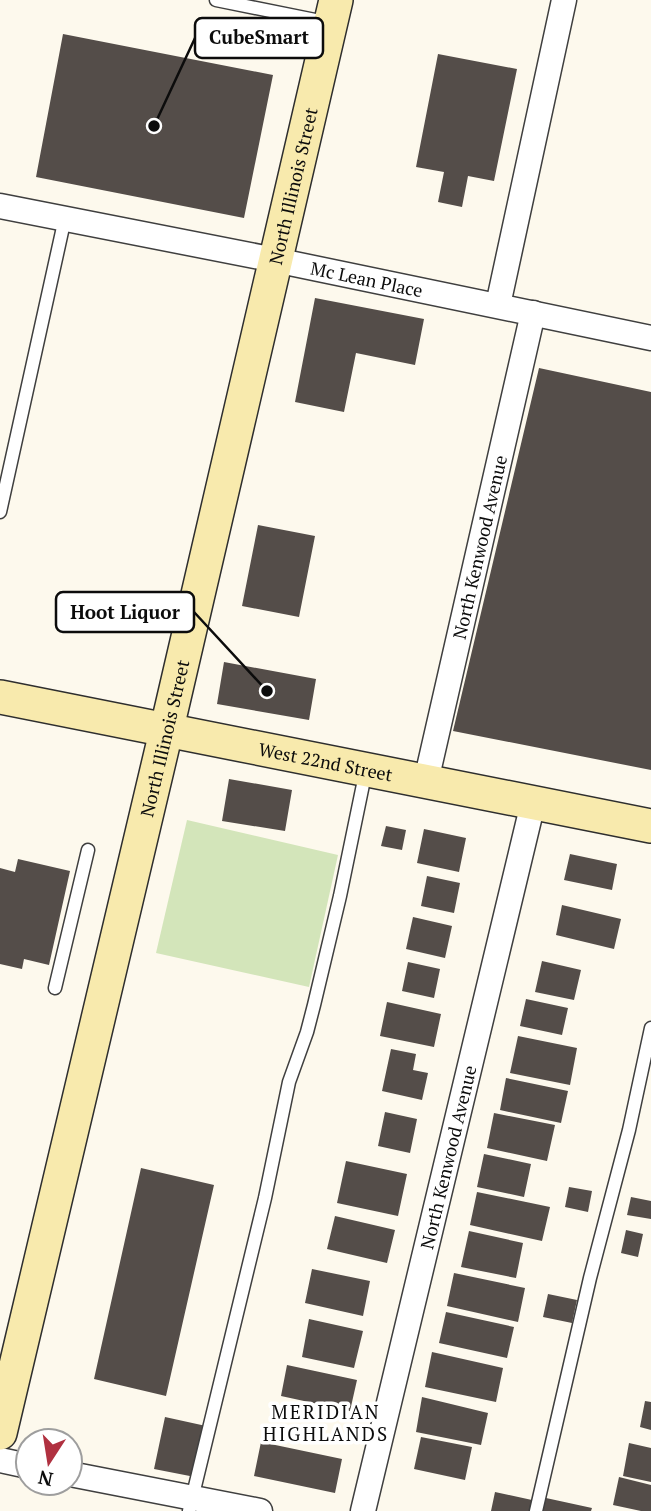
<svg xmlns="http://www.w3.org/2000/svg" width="651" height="1511" font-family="'PT Serif',serif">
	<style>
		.green { fill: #d3e5ba }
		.building { fill: #544d49 }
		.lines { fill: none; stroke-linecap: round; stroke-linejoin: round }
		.service-casing { stroke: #3f3f3f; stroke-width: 15 }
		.minor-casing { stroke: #3f3f3f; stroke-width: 27 }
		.secondary-casing { stroke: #2e2e2e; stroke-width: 36 }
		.service { stroke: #fff; stroke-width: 12 }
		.minor { stroke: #fff; stroke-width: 24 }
		.secondary { stroke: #f8eaad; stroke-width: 33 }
		.labels { text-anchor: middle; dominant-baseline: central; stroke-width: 7; stroke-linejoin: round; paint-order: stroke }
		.street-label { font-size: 18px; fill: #0c0c0c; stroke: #fff }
		.neighbourhood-label { font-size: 19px; letter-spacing: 2px; fill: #0c0c0c; stroke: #fff }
		.leader { fill: none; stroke: #0c0c0c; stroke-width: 2.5 }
		.callout-dot { fill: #0c0c0c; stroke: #fff; stroke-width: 2.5 }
		.callout { fill: #fff; stroke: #0c0c0c; stroke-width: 2.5 }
		.callout-label { font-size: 19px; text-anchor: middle; font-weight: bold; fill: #0c0c0c }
	</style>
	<rect width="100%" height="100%" fill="#fdf9ed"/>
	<path class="green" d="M187,820L338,855L309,987L156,953Z"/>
	<path class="building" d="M63,34L273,75L244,218L36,177Z
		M438,54L517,69L494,181L468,176L462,207L438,202L444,172L416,167Z
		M315,298L424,319L415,365L356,353L344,412L295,402Z
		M539,368L651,392V770L453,731Z
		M258,525L315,536L299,617L242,606Z
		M224,662L316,679L309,720L217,704Z
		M229,779L292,790L285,831L222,821Z
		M386,826L406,830L402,850L381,846Z
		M424,829L466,838L459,872L417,863Z
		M570,854L617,864L612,890L564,880Z
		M18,859L70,871L49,965L24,959L22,969L0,964V868L15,872Z
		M427,876L460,883L454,913L421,906Z
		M562,905L621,919L614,949L556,935Z
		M413,917L452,926L445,958L406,949Z
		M542,961L581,970L574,1000L535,992Z
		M408,962L440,969L434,998L402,991Z
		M526,999L568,1008L562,1035L520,1026Z
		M387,1002L441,1014L434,1047L380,1036Z
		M518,1036L577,1048L570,1085L510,1073Z
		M391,1049L416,1054L413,1070L428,1073L422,1100L382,1091Z
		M506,1078L568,1091L561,1123L500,1110Z
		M385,1112L417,1119L410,1153L378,1146Z
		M494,1113L555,1125L547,1161L487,1148Z
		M484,1154L531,1164L524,1197L477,1187Z
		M346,1161L407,1174L398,1216L337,1203Z
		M141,1168L214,1185L166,1396L94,1379Z
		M569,1187L592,1191L588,1212L565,1207Z
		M477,1192L550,1207L542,1241L470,1225Z
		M631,1197L651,1201V1219L627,1215Z
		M335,1216L395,1230L387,1263L327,1249Z
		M626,1230L643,1234L638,1257L621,1253Z
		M469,1231L523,1243L516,1278L461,1267Z
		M312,1269L370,1281L363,1316L305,1303Z
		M454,1273L525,1288L518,1322L447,1306Z
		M548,1294L577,1300L572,1323L543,1317Z
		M446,1312L514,1327L507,1358L439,1343Z
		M309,1319L363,1331L354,1368L302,1357Z
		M432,1352L503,1368L496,1402L425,1387Z
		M287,1365L357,1380L350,1411L281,1396Z
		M422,1397L488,1413L481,1445L416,1432Z
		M645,1401L651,1402V1430L640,1427Z
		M165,1417L206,1426L195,1477L154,1469Z
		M421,1437L472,1447L465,1480L414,1469Z
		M261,1442L342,1459L335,1493L254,1476Z
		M629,1443L651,1448V1482L623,1476Z
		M619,1477L651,1485V1511H641L613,1505Z
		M495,1492L532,1500L530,1511H491Z
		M546,1498L592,1508L591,1511H543Z"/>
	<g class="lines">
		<g class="service-casing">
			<path id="service" d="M216,0L330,23
				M0,512L65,218
				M55,988L88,850
				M189,1511L265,1198L289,1082L307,1032L314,1005L340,896L366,770
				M536,1511L590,1278L629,1130L651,1028"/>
		</g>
		<g class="minor-casing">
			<g id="minor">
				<path id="s1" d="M0,206L275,260L651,338"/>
				<path d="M498,305L564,0"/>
				<path id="s2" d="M426,781L533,313"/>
				<path d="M0,1460L28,1466"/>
				<path d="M70,1474L260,1511"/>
				<path id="s3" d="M363,1511L533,803"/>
			</g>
		</g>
		<g class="secondary-casing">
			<g id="secondary">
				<path id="s4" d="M0,697L651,826"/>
				<path id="s5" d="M0,1433L170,715L336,0"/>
			</g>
		</g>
		<use href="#service" class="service"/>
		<use href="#minor" class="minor"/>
		<use href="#secondary" class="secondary"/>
	</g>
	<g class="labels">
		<g class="street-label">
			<text stroke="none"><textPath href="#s5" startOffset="1281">North Illinois Street</textPath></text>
			<text stroke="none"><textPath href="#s1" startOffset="374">Mc Lean Place</textPath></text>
			<text stroke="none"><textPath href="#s2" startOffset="240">North Kenwood Avenue</textPath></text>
			<text stroke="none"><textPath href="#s5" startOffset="714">North Illinois Street</textPath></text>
			<text stroke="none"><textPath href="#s4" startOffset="332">West 22nd Street</textPath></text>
			<text stroke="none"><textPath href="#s3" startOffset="364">North Kenwood Avenue</textPath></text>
		</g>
		<g class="neighbourhood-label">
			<text x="326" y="1411">MERIDIAN<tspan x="326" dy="22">HIGHLANDS</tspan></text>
		</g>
	</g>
	<path class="leader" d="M154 126L195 38M267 691L194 612"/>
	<g class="callout-dot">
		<circle cx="154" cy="126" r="7"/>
		<circle cx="267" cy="691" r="7"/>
	</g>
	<g class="callout">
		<rect x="195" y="18" width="128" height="40" rx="7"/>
		<rect x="56" y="592" width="138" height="40" rx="7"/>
	</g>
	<g class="callout-label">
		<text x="259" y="44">CubeSmart</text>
		<text x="125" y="619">Hoot Liquor</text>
	</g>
	<g transform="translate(49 1462) rotate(192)"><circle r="33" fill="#ffffff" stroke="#9e9e9e" stroke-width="2"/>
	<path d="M0-5L12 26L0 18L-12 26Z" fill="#b03140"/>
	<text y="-10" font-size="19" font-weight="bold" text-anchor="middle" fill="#0c0c0c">N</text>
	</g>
</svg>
